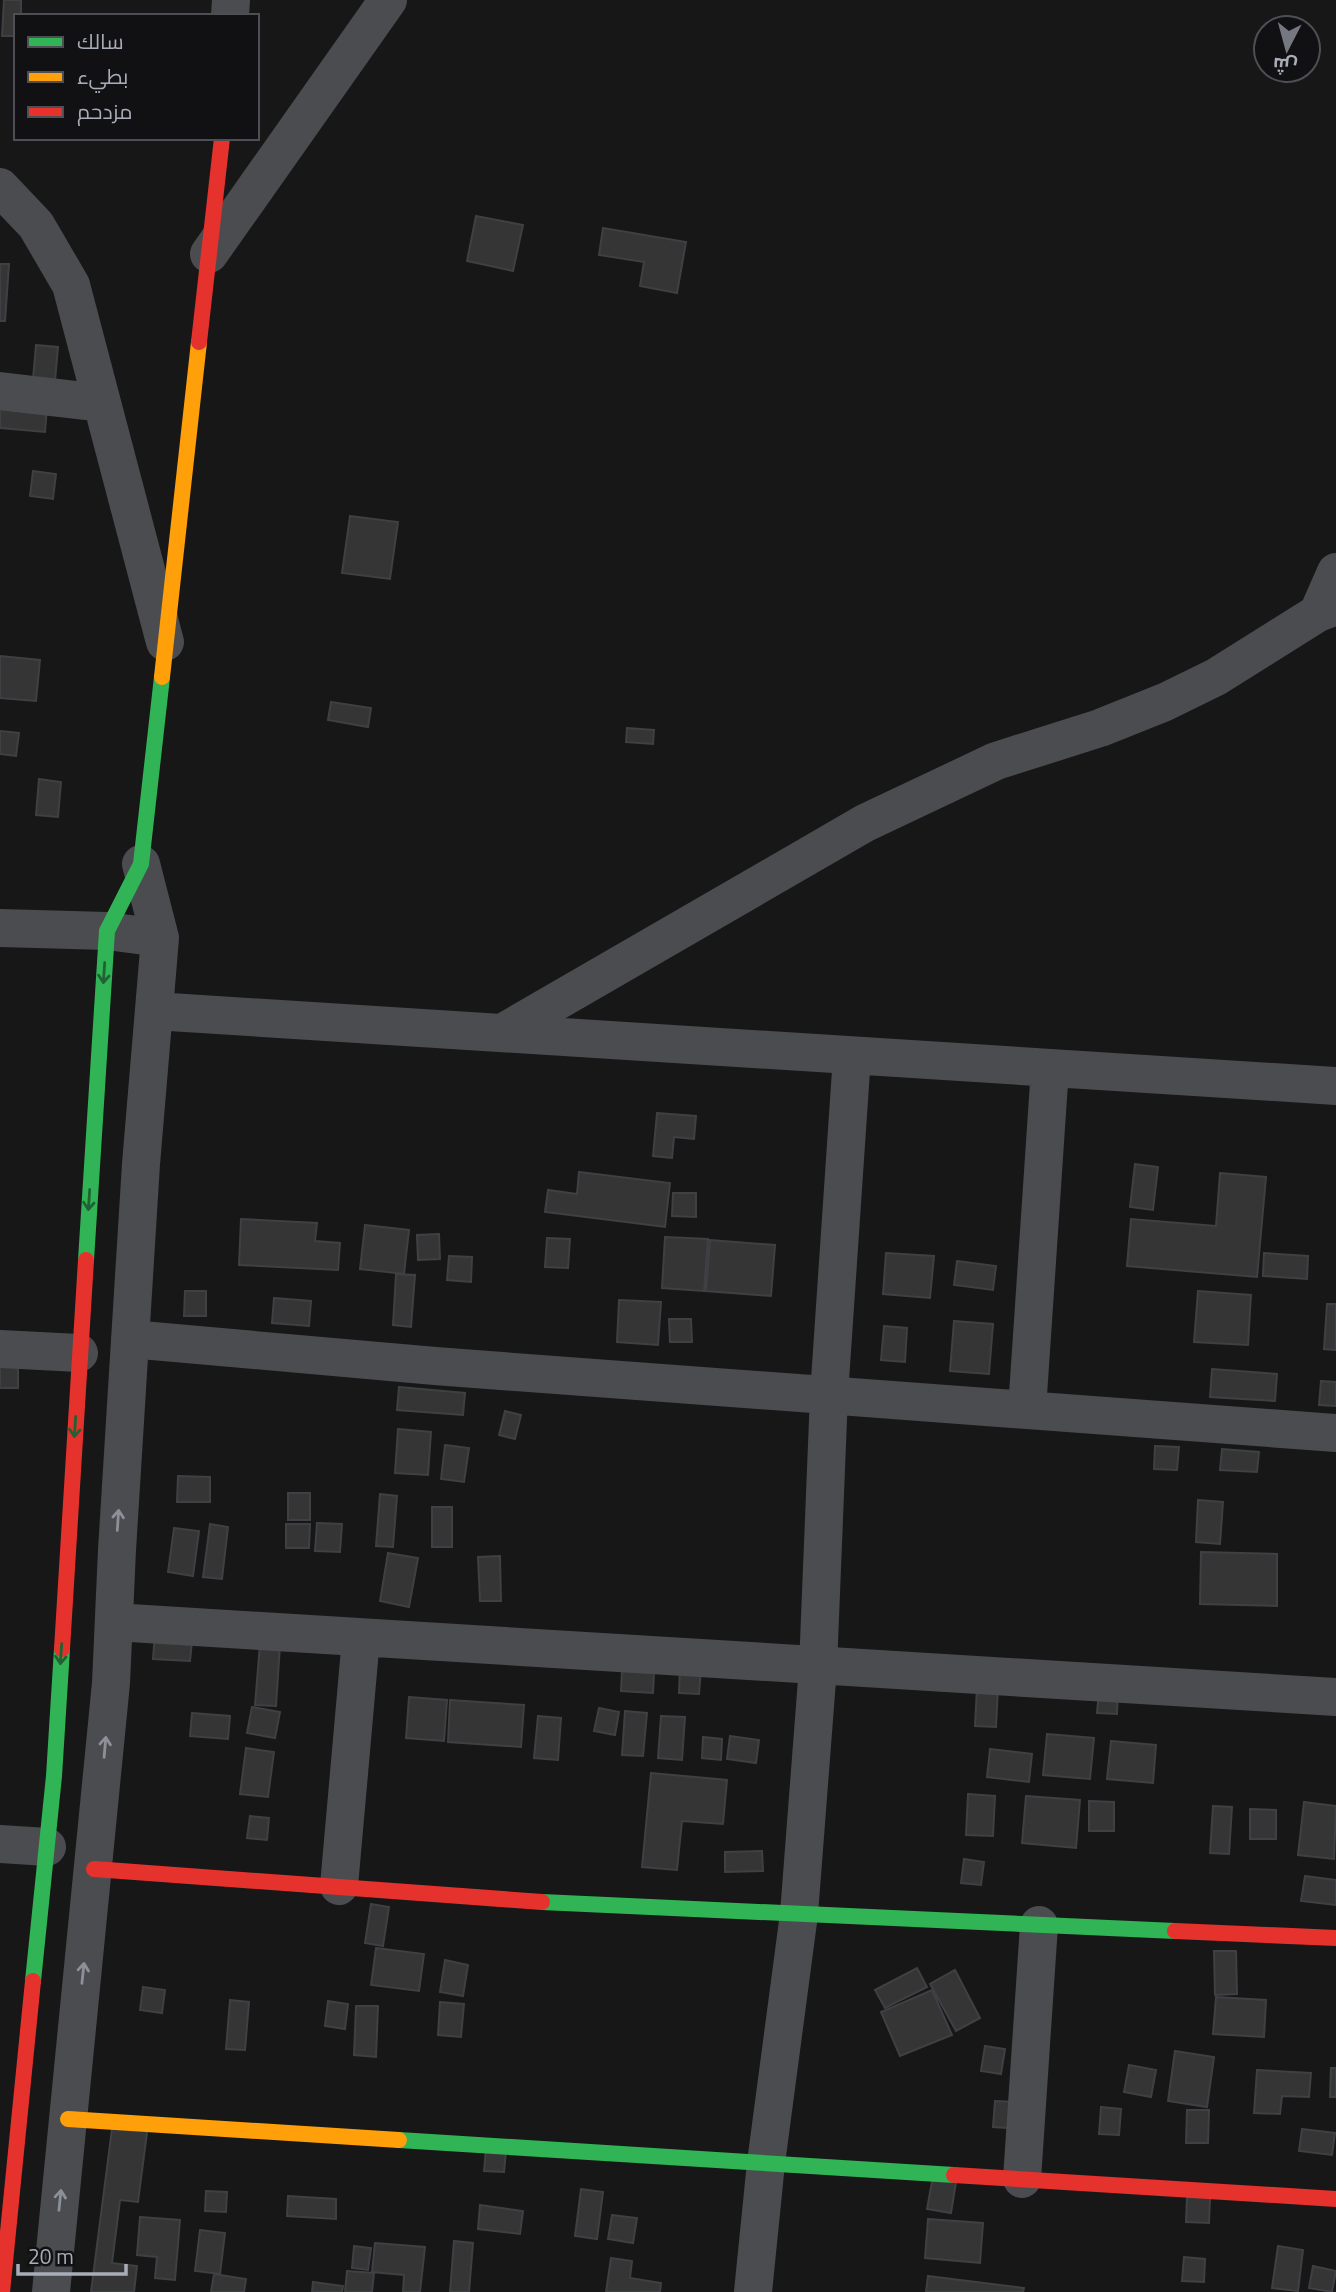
<svg xmlns="http://www.w3.org/2000/svg" width="1336" height="2292" font-family="'Titillium Web',Cairo,sans-serif">
	<style>
		.building { fill: #353536; stroke: #3f4043; stroke-width: 2 }
		.lines { fill: none; stroke-linecap: round; stroke-linejoin: round }
		.street { stroke: #4b4c50; stroke-width: 38 }
		.fast { stroke: #30b455; stroke-width: 16 }
		.slow { stroke: #ff9f0a; stroke-width: 16 }
		.jam { stroke: #e5322d; stroke-width: 16 }
		.oneway { stroke: #206234 }
		.oneway2 { stroke: #8c9099 }
	</style>
	<rect width="100%" height="100%" fill="#171717"/>
	<path class="building" d="M4,0H21V16H16V36H2Z
		M476,216L523,225L513,271L467,261Z
		M603,228L686,242L677,293L640,286L644,262L599,255Z
		M0,264H9L5,321H0Z
		M36,345L58,347L55,381L33,379Z
		M0,389L48,393L45,432L0,428Z
		M33,471L56,474L53,499L30,496Z
		M350,516L398,522L390,579L342,573Z
		M0,656L40,660L36,701L0,698Z
		M331,702L371,708L368,727L328,720Z
		M627,728L654,730L653,744L626,742Z
		M0,731L19,733L16,756L0,754Z
		M39,779L61,782L58,817L36,815Z
		M657,1113L696,1116L694,1139L674,1137L672,1158L653,1156Z
		M1135,1164L1158,1167L1153,1210L1130,1207Z
		M579,1172L670,1183L665,1227L545,1212L548,1190L577,1194Z
		M1220,1173L1266,1177L1257,1277L1127,1266L1131,1219L1216,1226Z
		M673,1193H696V1217L672,1216Z
		M241,1219L317,1223L315,1241L340,1243L338,1270L239,1265Z
		M365,1225L409,1230L404,1274L360,1269Z
		M439,1234L440,1259L418,1260L417,1235Z
		M665,1237L708,1239L704,1291L662,1288Z
		M547,1238L570,1239L568,1268L545,1267Z
		M710,1240L775,1245L771,1296L706,1291Z
		M886,1253L934,1256L930,1298L883,1294Z
		M1264,1253L1308,1256L1307,1279L1263,1276Z
		M449,1256L472,1257L471,1282L447,1280Z
		M957,1261L996,1266L993,1290L954,1285Z
		M396,1274L415,1275L411,1327L393,1325Z
		M185,1291H206V1316H184Z
		M1198,1291L1251,1295L1248,1345L1194,1342Z
		M274,1298L311,1301L309,1326L272,1323Z
		M619,1300L661,1302L658,1345L617,1342Z
		M1327,1304H1336V1350L1324,1349Z
		M669,1319H691L692,1342H670Z
		M954,1321L993,1324L989,1374L950,1371Z
		M884,1326L907,1328L905,1362L881,1360Z
		M0,1360H18V1388H0Z
		M1212,1369L1277,1374L1275,1401L1210,1397Z
		M1321,1381L1336,1382V1406L1319,1405Z
		M399,1387L465,1393L463,1415L397,1410Z
		M505,1411L521,1415L515,1439L499,1435Z
		M398,1429L431,1432L428,1475L395,1473Z
		M445,1445L469,1448L464,1482L441,1479Z
		M1155,1446L1179,1447L1177,1470L1154,1469Z
		M1222,1449L1259,1452L1257,1472L1220,1470Z
		M178,1476L210,1477V1502H177Z
		M288,1493H310V1520H288Z
		M380,1494L397,1496L393,1547L376,1546Z
		M1198,1500L1223,1502L1220,1544L1196,1542Z
		M432,1507H452V1547H432Z
		M317,1523L342,1524L340,1552L315,1551Z
		M210,1524L228,1527L222,1579L203,1577Z
		M286,1524H310L309,1548H286Z
		M174,1528L199,1531L193,1576L168,1572Z
		M1201,1552L1277,1554V1606L1200,1604Z
		M388,1553L418,1558L409,1607L380,1601Z
		M500,1556L501,1601H480L478,1557Z
		M156,1618L194,1621L190,1661L153,1659Z
		M260,1644L280,1645L276,1706L255,1705Z
		M680,1667L701,1668L699,1694L679,1693Z
		M622,1671L654,1673L653,1693L621,1691Z
		M977,1687L998,1688L996,1727L975,1726Z
		M1099,1690L1118,1691L1117,1714L1097,1713Z
		M409,1697L447,1700L444,1741L406,1738Z
		M450,1700L524,1705L521,1747L448,1742Z
		M252,1707L280,1712L275,1738L247,1733Z
		M599,1708L619,1712L615,1735L594,1731Z
		M625,1711L647,1713L643,1756L622,1755Z
		M192,1713L230,1716L228,1739L190,1736Z
		M538,1716L561,1718L558,1760L534,1758Z
		M661,1716L685,1717L682,1760L658,1758Z
		M1047,1734L1094,1738L1090,1779L1043,1775Z
		M730,1736L759,1740L756,1763L727,1759Z
		M703,1737L722,1739L721,1760L702,1758Z
		M1111,1741L1156,1745L1153,1783L1107,1779Z
		M246,1748L274,1752L268,1797L240,1794Z
		M990,1749L1032,1754L1029,1782L987,1777Z
		M651,1773L727,1780L723,1824L682,1821L677,1870L642,1867Z
		M968,1794L995,1796L993,1836L966,1835Z
		M1026,1796L1080,1800L1076,1848L1022,1843Z
		M1089,1801L1114,1802V1831H1089Z
		M1304,1802L1336,1806L1334,1859L1298,1855Z
		M1213,1806L1232,1807L1229,1854L1210,1853Z
		M1250,1809L1276,1810V1839H1250Z
		M250,1816L269,1818L267,1840L247,1838Z
		M762,1851L763,1871L725,1872V1852Z
		M964,1859L984,1862L981,1885L961,1883Z
		M1305,1876L1336,1880V1905L1301,1901Z
		M371,1904L389,1907L383,1946L365,1943Z
		M376,1948L424,1954L419,1991L371,1985Z
		M1214,1951H1236L1237,1994L1215,1995Z
		M445,1960L468,1965L463,1996L440,1992Z
		M917,1968L927,1987L885,2008L875,1990Z
		M955,1970L980,2018L956,2031L930,1984Z
		M143,1987L165,1990L162,2013L140,2010Z
		M932,1990L952,2035L900,2056L881,2012Z
		M1216,1997L1266,2000L1264,2037L1213,2034Z
		M230,2000L249,2002L245,2050L226,2049Z
		M328,2001L348,2004L345,2029L325,2026Z
		M440,2002L464,2004L461,2037L438,2035Z
		M356,2006H378L376,2057L354,2055Z
		M985,2046L1005,2049L1001,2074L981,2071Z
		M1175,2051L1214,2057L1207,2107L1168,2101Z
		M1129,2065L1156,2070L1151,2097L1124,2092Z
		M1331,2068H1336V2097H1330Z
		M1257,2070L1311,2073L1309,2097L1282,2096L1280,2114L1254,2113Z
		M995,2101L1037,2103L1035,2130L993,2127Z
		M1101,2107L1121,2109L1119,2135L1099,2134Z
		M1187,2110H1209L1208,2143H1186Z
		M113,2121L148,2125L138,2202L120,2200L112,2263L137,2266L134,2292H91Z
		M1302,2129L1335,2133L1332,2155L1299,2151Z
		M486,2149L506,2151L504,2172L484,2171Z
		M934,2171L957,2176L951,2213L927,2209Z
		M581,2189L603,2192L597,2239L575,2236Z
		M206,2191L227,2192L226,2212L205,2211Z
		M288,2196L336,2199V2219L287,2216Z
		M1187,2197L1210,2198L1209,2223L1186,2222Z
		M480,2205L523,2211L520,2234L478,2229Z
		M612,2215L637,2218L633,2243L608,2239Z
		M140,2217L180,2220L175,2280L155,2278L157,2257L137,2255Z
		M928,2219L983,2223L980,2263L925,2258Z
		M200,2230L225,2233L220,2274L195,2271Z
		M454,2241L473,2243L469,2292H450Z
		M375,2243L425,2247L420,2292H403L404,2275L372,2272Z
		M354,2246L371,2248L368,2270L352,2268Z
		M1278,2246L1303,2250L1298,2291L1272,2288Z
		M1184,2257L1205,2259L1204,2282L1182,2281Z
		M611,2258L632,2261L630,2278L661,2283L660,2292H606Z
		M1313,2266L1336,2271L1332,2292L1309,2288Z
		M347,2271L374,2273L372,2292H345Z
		M214,2274L246,2279L244,2292H211Z
		M928,2276L1024,2288L1023,2292H926Z
		M313,2282L343,2286L342,2292H312Z"/>
	<g class="lines">
		<path class="street" d="M230,16L231,0
			M0,187L36,225L71,285L165,642
			M209,254L388,0
			M0,391L102,403
			M1318,613L1336,572
			M0,928L107,931L160,938
			M154,1011L1336,1086
			M502,1033L865,823L996,761L1100,728L1165,702L1216,677L1318,613L1336,606
			M130,1339L435,1366L1336,1433
			M0,1349L79,1353
			M1027,1410L1050,1068
			M114,1622L1336,1697
			M0,1844L47,1847
			M339,1886L361,1638
			M1022,2179L1039,1925
			M51,2292L111,1683L117,1550L141,1164L160,938L141,864
			M753,2292L766,2163L799,1914L818,1667L829,1395L852,1056"/>
		<path class="fast" d="M86,1260L107,931L141,864L162,677
			M542,1902L1175,1931
			M33,1981L54,1776L62,1649
			M399,2140L954,2175"/>
		<path class="slow" d="M162,677L199,342
			M68,2119L399,2140"/>
		<path class="jam" d="M199,342L222,138
			M62,1649L86,1260
			M94,1869L542,1902
			M1175,1931L1336,1938
			M954,2175L1336,2199
			M2,2292L33,1981"/>
	</g>
	<defs><path id="oneway-shaft" d="M-6 0H5M1.5-3L5.5 0L1.5 3" fill="none" stroke-width="1.6" stroke-linecap="round" stroke-linejoin="round" transform="scale(1.75)"/></defs>
	<g class="oneway">
		<use href="#oneway-shaft" transform="translate(104 973) rotate(94)"/>
		<use href="#oneway-shaft" transform="translate(89 1200) rotate(94)"/>
		<use href="#oneway-shaft" transform="translate(75 1427) rotate(94)"/>
		<use href="#oneway-shaft" transform="translate(61 1654) rotate(94)"/>
	</g>
	<g class="oneway2">
		<use href="#oneway-shaft" transform="translate(118 1520) rotate(-86)"/>
		<use href="#oneway-shaft" transform="translate(105 1747) rotate(-85)"/>
		<use href="#oneway-shaft" transform="translate(83 1973) rotate(-84)"/>
		<use href="#oneway-shaft" transform="translate(60 2200) rotate(-84)"/>
	</g>
	<rect x="14" y="14" width="245" height="126" fill="#111113" stroke="#4d4f55" stroke-width="2"/>
	<rect x="28" y="37" width="35" height="10" fill="#30b455" stroke="#4d4f55" stroke-width="2"/>
	<text x="77" y="49" font-size="21" fill="#a8adb8">سالك</text>
	<rect x="28" y="72" width="35" height="10" fill="#ff9f0a" stroke="#4d4f55" stroke-width="2"/>
	<text x="77" y="84" font-size="21" fill="#a8adb8">بطيء</text>
	<rect x="28" y="107" width="35" height="10" fill="#e5322d" stroke="#4d4f55" stroke-width="2"/>
	<text x="77" y="119" font-size="21" fill="#a8adb8">مزدحم</text>
	<g transform="translate(1287 49) rotate(186)"><circle r="33" fill="#111113" stroke="#4d4f55" stroke-width="2"/>
	<path d="M0-5L12 26L0 18L-12 26Z" fill="#757880"/>
	<text y="-10" font-size="19" font-weight="bold" text-anchor="middle" fill="#a8adb8">ش</text>
	</g>
	<path d="M18 2264v10h108v-10" fill="none" stroke="#a8adb8" stroke-width="3.5"/>
	<text x="28" y="2264" font-size="21" fill="#a8adb8" stroke="#111113" stroke-width="5" paint-order="stroke">20 m</text>
</svg>
